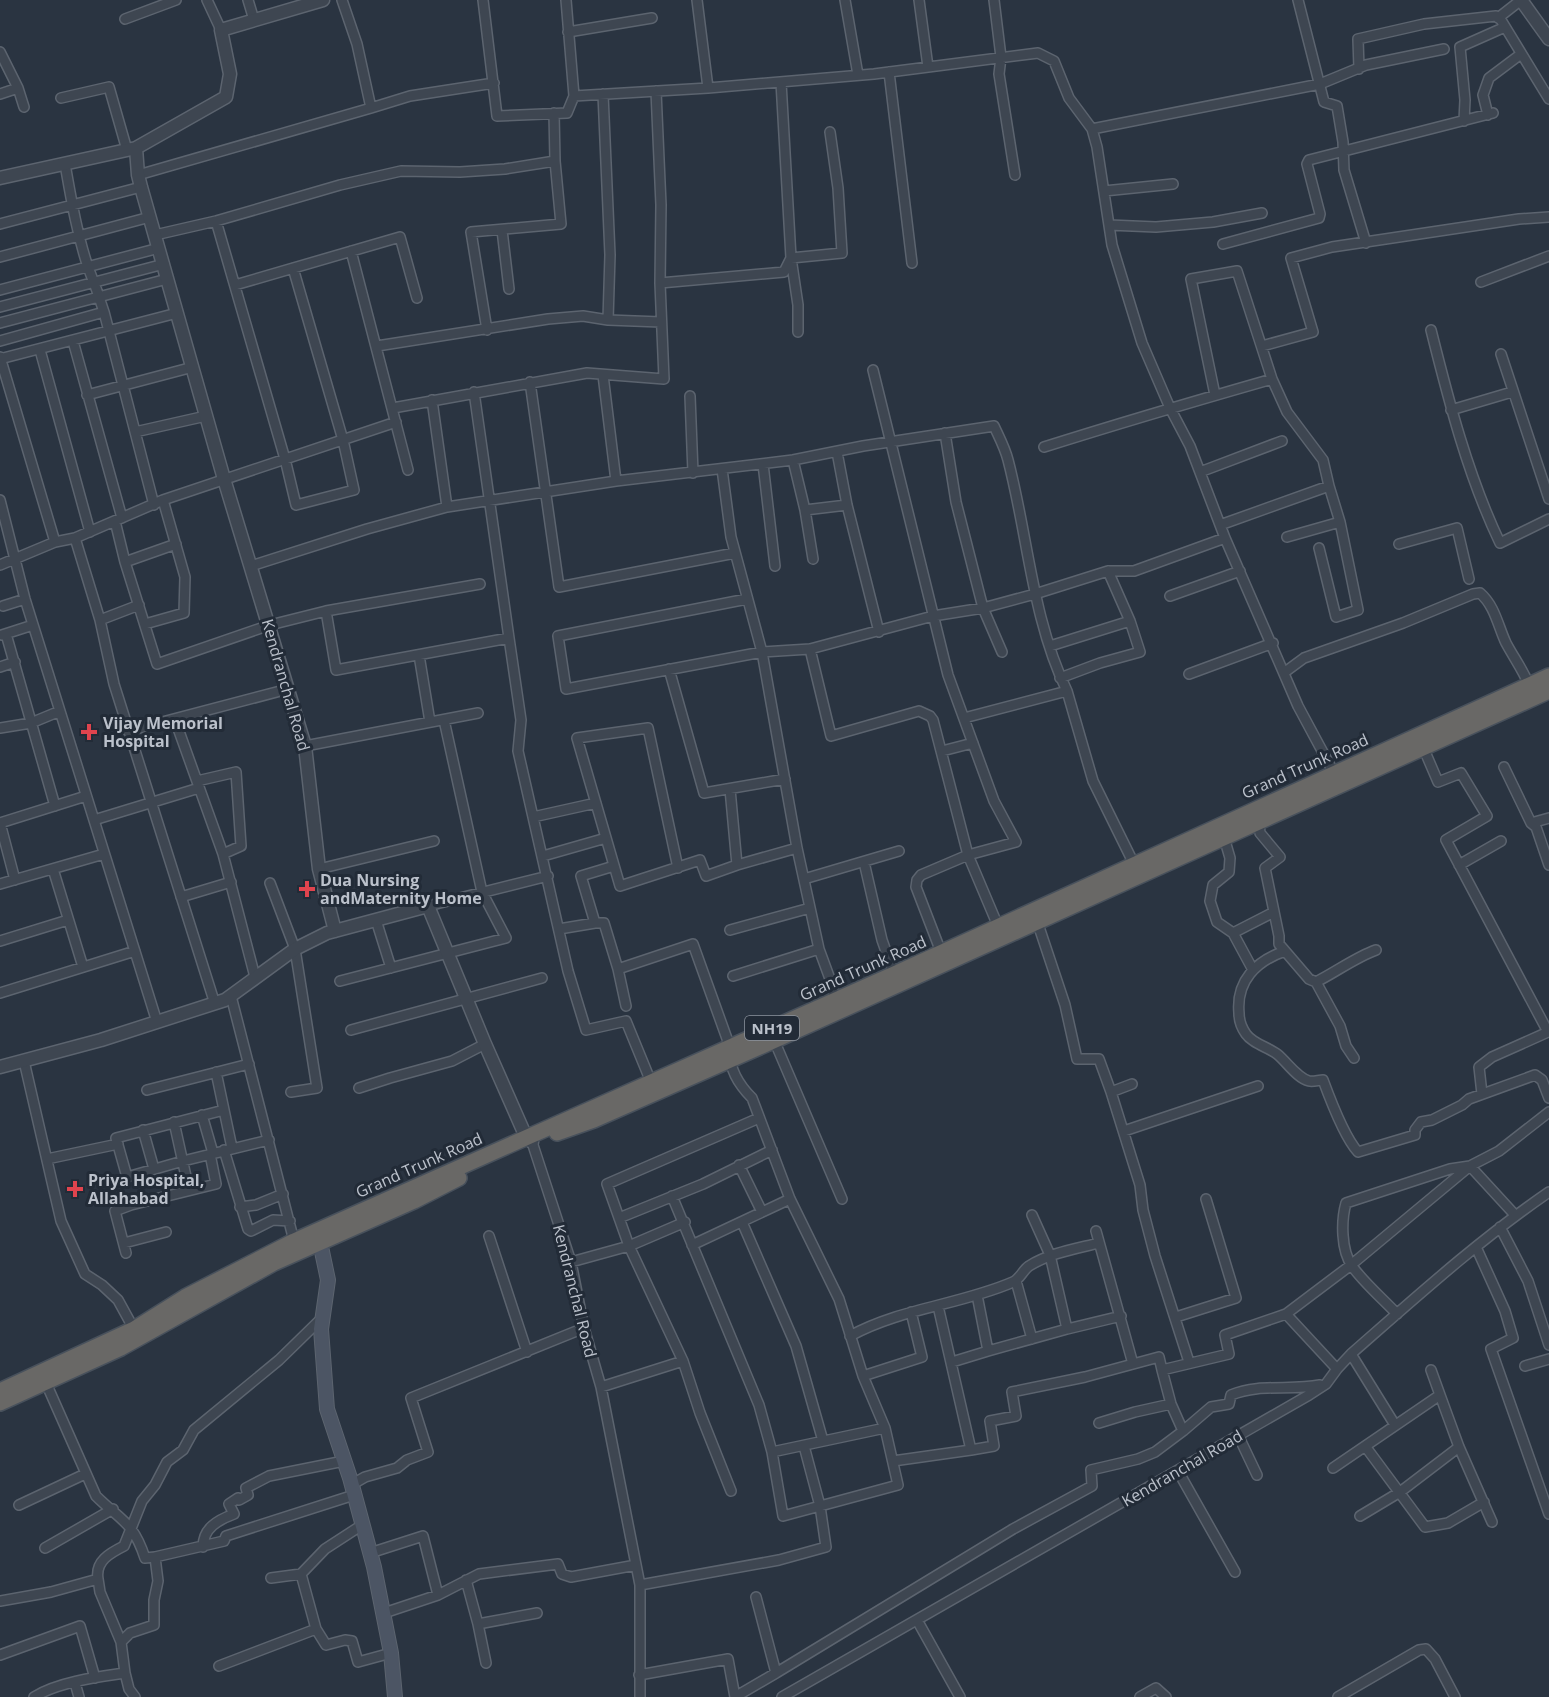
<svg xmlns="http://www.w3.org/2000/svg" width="1549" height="1697" font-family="'Open Sans',sans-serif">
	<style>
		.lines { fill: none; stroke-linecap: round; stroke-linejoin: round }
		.minor-casing { stroke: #5c646f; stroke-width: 12 }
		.tertiary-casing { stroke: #5c646f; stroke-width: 15 }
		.secondary-casing { stroke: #5c646f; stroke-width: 16 }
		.trunk-casing { stroke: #48515c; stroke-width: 18 }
		.minor { stroke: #3e4651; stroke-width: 9 }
		.tertiary { stroke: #3e4651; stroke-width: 12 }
		.secondary { stroke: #4c5564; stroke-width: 14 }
		.trunk { stroke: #696866; stroke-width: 15 }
		.health-dot { fill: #e0444e; stroke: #222b37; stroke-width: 2 }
		.labels { text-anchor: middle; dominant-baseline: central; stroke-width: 6; stroke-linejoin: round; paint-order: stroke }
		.shield { fill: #222b37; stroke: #8d949f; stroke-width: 1.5 }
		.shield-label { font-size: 15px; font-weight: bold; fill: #bbc1cb }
		.street-label { font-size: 16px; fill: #bbc1cb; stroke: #222b37 }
		.poi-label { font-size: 16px; font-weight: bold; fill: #bbc1cb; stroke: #222b37; text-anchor: start }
	</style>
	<rect width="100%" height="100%" fill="#2a3441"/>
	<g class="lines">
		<g class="minor-casing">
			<path id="minor" d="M207,0L221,30
				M248,0L254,20
				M342,0L357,44L371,108
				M483,0L497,116L567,113L574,96
				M566,0L574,96L708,88L874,74L1038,53L1054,61L1069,98L1092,129L1097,147L1112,245L1142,343L1170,408L1190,446L1225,538L1298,706L1334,773
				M697,0L708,88
				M845,0L858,75
				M919,0L928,67
				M994,0L1001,57L999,74L1015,175
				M1298,0L1324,102L1337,106L1343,142L1344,170L1366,243
				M1498,18L1521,0
				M125,19L176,0
				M568,32L652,18
				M0,52L18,88L24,107
				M1359,69L1358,39L1424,24L1496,16L1501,20L1549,99
				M889,72L912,263
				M781,82L791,258L798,305V332
				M0,94L18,88
				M603,94L610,255L608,320
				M61,98L109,87L127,150
				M554,113L555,161
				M1488,115L1483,95L1489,78L1521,54
				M1464,121L1465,100L1460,47L1505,27
				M1092,129L1320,84L1366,65L1444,49
				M65,164C71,198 77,234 88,267C94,282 99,296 104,312L154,505
				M138,175L371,108L410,96L494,83
				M1104,191L1173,184
				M216,221L285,459L296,505L354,490L343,440L293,268
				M0,224L141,187
				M1109,225L1156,227L1213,222L1262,213
				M502,230L509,289
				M155,235L216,221L340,185L401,171L460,172L505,169L555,161L561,224L471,232L487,330
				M1223,244L1319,218L1320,214L1307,164L1309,160L1493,113
				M351,251L408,470
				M0,257L150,217
				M1481,282L1549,256
				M660,283L784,272L791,258L842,253L838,188L830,132
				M235,285L400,237L417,298
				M0,290L159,248
				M0,307L164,264
				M0,323L167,279
				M1431,330C1449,402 1468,476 1500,543L1549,519
				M0,341L104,312
				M73,341L122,518
				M377,346L548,319L583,316L608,320L661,322
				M1262,346L1313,332L1291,258L1332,247L1519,219L1549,217
				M40,350L90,532
				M1501,354L1549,499
				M0,357L55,542
				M0,359L177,313
				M873,370L948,675L994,801L1016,842L968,855L921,875L917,880L916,887L941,952
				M603,375L616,481
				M1272,379L1287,412L1323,460L1329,486
				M530,382L559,587L735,553
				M474,392L509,638
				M87,395L193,367
				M690,396L693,473
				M432,400L447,507
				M393,408L587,373L664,379L660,283L661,205L656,91
				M1451,410L1512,392
				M135,432L206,416
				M945,433L956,502L983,608L1002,652
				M1044,447C1120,423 1195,401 1272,379L1237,271L1191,279L1215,395
				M837,452L847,505L879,632
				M793,460L805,510L813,559
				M763,464L775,566
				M722,469L731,537L762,652L797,848L819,949L733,976
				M1200,472L1282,441
				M0,500L25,599L157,1022
				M805,510L847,505
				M115,521L125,562L157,664L270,625L326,611L480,584
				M1220,525L1329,486L1340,522L1358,610L1336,617L1319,548
				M1287,537L1340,522
				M75,538L100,620L114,684L215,1004
				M1399,544L1457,528L1469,579
				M125,562L176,544
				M0,565L55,542L75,538L163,500L396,422
				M251,566L367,529L447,507L616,481L793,460L863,446L994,426C999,437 1005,448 1008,460C1028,536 1032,619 1067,691L1093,781L1134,864
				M1170,596L1240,571
				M747,599L558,636L566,689L762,652L810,649L933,616L983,608L1035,594L1108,571H1134L1225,538
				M3,606L25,599
				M326,611L336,670L509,638L521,720L518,751L568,971L586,1030L626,1021L651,1082
				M100,620L139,605
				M145,624L184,613L185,577L163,500
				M6,634L55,806
				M2,635L33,625
				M1050,646L1130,621
				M810,649L831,736L919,711L930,716L933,720L968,855L998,926
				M419,655L430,722
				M0,667L15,662
				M669,669L704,793L785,779
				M1285,672L1304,658L1403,623L1473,594L1480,593C1495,606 1498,626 1506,643C1514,658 1523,670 1529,685
				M1189,674L1273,643
				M1060,678L1100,663L1140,652L1130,621L1108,571
				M964,718L1067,691
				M175,720L223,854L255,977
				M0,728L31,723L60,711
				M128,731L288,689
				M305,746L478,713
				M1423,747L1438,782L1461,773L1487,816L1446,840L1548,1032L1492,1057L1479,1067L1482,1094
				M942,751L973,743
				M1504,767L1531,823L1536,827L1549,865
				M197,781L236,772L241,846L223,854
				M730,789L737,865
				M533,817L596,803
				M94,820L199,788
				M1262,820L1259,823L1260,833L1280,857L1265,868L1279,936V944L1309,979L1316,982L1340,1026L1346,1046L1354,1058
				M0,823L86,796
				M0,823L15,880
				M1531,823L1549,818
				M1223,834L1230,858L1229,872L1213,885L1210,901L1217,922L1233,933L1253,970
				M543,856L606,838
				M864,862L882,940L894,974
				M1459,865L1501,841
				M614,866L581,876L595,923H604L618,969L693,944L730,1047C728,1066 738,1084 752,1098L790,1199L839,1299L863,1376L885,1428L898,1485L783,1516L772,1452L759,1405L672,1196
				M678,868L648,728L577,738L620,886L700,860L706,876L737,865L797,848
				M53,869L83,967
				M319,869L434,841
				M804,879L899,851
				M270,883L295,949L317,1088L291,1092
				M0,884L104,854
				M181,897L231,882
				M428,906L548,876
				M376,920L391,968
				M1037,921L1065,1005L1077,1059H1099L1111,1092
				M559,929L595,923
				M730,930L810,908
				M1233,933L1274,912
				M0,941L68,920
				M819,949L830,979L835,1000
				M1285,951C1256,961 1236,981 1239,1013C1239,1021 1241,1027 1246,1034C1253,1044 1268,1047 1277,1054C1287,1062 1297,1078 1309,1081C1313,1082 1319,1080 1323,1080C1330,1099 1345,1138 1358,1152L1415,1135V1130L1421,1122L1432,1120L1462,1105L1469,1099L1535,1075L1542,1080L1549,1098
				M618,969L626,1006
				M340,981L506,938L482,892L444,720
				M1316,982C1336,972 1356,957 1376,950
				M0,993L135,951
				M231,996L294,1241
				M351,1030L542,978
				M774,1040L842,1199
				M24,1061L61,1221L85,1274L102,1285L118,1300L135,1331
				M216,1072L232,1148
				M1132,1084L1111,1092L1140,1185L1143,1210L1155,1256L1189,1362
				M359,1088L390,1078L452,1061L485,1044
				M147,1090L249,1064
				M224,1110L116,1138L127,1177L183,1161L269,1140
				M202,1115L213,1153
				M174,1122L189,1190
				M143,1130L154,1169
				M1124,1131L1258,1086
				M532,1142L571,1262L584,1328L601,1387L640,1585V1697
				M224,1150L248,1229L251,1231L273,1220L290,1221
				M47,1159L118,1144
				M739,1165L762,1212
				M240,1207L256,1205L283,1194
				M1032,1215L1050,1255L1067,1329L1121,1316
				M619,1218L703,1184L772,1150
				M742,1222L796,1346L823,1441
				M1500,1227L1528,1281L1549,1345
				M1096,1231L1133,1364
				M489,1236L527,1352
				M124,1243L166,1232
				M692,1245L790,1199
				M1476,1247L1505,1311L1513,1338L1491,1349L1549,1514
				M126,1253L115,1211L131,1205L216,1184L210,1154
				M571,1262L629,1246L685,1222
				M1016,1281L1032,1339
				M1286,1314L1337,1369
				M1397,1314C1383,1299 1364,1283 1352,1266C1341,1250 1341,1221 1346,1203L1450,1169L1470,1166L1515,1215
				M1176,1317L1236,1298L1206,1199
				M850,1336C901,1308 960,1305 1013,1282C1020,1279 1023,1270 1029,1266C1050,1253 1075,1249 1099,1243
				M988,1351L1067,1329
				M1351,1354L1395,1425
				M952,1362L988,1351L977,1295
				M1525,1366L1549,1359
				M1162,1370L1171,1404L1183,1431
				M1431,1370L1440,1395
				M863,1376L922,1357L911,1312
				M46,1383L96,1496C120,1520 133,1521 145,1558L155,1557
				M601,1387L683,1361
				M1099,1423L1135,1412L1171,1404
				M1238,1435L1257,1475
				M1365,1446L1425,1527L1448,1523L1484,1502
				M971,1450L994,1446L990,1421L1016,1416L1012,1392L1085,1377L1159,1357L1162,1370L1229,1354L1225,1335L1286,1314L1351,1265L1470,1166L1499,1151L1549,1112
				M772,1452L885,1428
				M893,1461L971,1450L938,1306
				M1333,1468L1440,1395L1459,1447L1492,1522
				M1178,1471L1235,1572
				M351,1485L365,1477L397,1468L407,1460L428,1452L411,1398L584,1328
				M731,1491L700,1413L683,1361L629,1246L607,1184L759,1118
				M19,1505L85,1474
				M1360,1516L1400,1492L1459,1447
				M203,1547C203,1528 218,1520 234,1514L229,1504L238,1498L239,1500L248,1495L246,1488L269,1476L344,1461
				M45,1548L113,1509
				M370,1553L423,1536L438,1595
				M301,1574L316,1629L326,1645L345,1640L352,1641L358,1662L391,1653
				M271,1578L301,1574L325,1549L362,1525
				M98,1579C95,1561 110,1553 124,1546L142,1501L155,1485L167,1462L183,1450L194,1430L279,1360L322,1318
				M466,1580L478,1624L486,1663
				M640,1585L779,1560L826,1547L820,1506L804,1446
				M0,1601L51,1592L98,1579L100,1592L121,1642L125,1673C97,1677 58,1682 34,1697
				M384,1613L438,1595L479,1574L558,1564L562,1574L571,1577L636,1565
				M917,1620L960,1697
				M478,1624L537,1613
				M121,1642L130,1633L154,1625V1600L158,1581L155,1557L224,1541L226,1536L354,1495
				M0,1655L80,1626L95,1678
				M219,1666L316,1629
				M125,1673L129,1689L135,1697
				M776,1673L1013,1529L1092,1486L1091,1470L1138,1459L1155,1452L1183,1431L1211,1407L1229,1404L1231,1395C1260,1383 1290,1391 1320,1385
				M639,1675L728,1659L735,1697
				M75,1683L79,1697
				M735,1697L776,1673L756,1597
				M782,1697L1309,1395L1326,1384L1337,1369L1351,1354C1415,1298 1479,1240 1549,1192
				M1140,1697L1156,1688L1166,1697
				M1338,1697L1419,1650L1426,1649L1435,1659L1455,1697"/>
		</g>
		<g class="tertiary-casing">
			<path id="tertiary" d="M1521,0L1549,39
				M136,148L138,175L141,187L224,479L305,746L319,869L335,931
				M0,178L136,148L226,97L230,74L221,30L323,0
				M0,1067L101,1040L225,1000L295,949L327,933L428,906L485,1044L526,1137L532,1142"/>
		</g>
		<g class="secondary-casing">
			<path id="secondary" d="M320,1242L328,1280L321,1329L327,1409L350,1478L374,1567L391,1653L395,1697"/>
		</g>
		<g class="trunk-casing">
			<path id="trunk" d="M557,1133L594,1120L780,1038L1549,691
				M0,1391L134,1329L185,1297L294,1241L894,974L1549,676
				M0,1403L121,1348L274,1263L414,1201L459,1178"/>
		</g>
		<use href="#minor" class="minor"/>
		<use href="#tertiary" class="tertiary"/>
		<use href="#secondary" class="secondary"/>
		<use href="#trunk" class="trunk"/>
	</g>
	<g class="health-dot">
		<path d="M86 723h6v6h6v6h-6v6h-6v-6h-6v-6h6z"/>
		<path d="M304 880h6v6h6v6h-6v6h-6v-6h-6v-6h6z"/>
		<path d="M72 1180h6v6h6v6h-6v6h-6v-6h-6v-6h6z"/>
	</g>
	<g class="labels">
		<rect class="shield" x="745" y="1016" width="54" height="24" rx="4.5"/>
		<g class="shield-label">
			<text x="772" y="1028">NH19</text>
		</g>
		<g class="street-label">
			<text transform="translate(286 685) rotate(74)">Kendranchal Road</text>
			<text transform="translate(1305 766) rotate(-24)">Grand Trunk Road</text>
			<text transform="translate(863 968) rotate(-24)">Grand Trunk Road</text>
			<text transform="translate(419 1165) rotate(-24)">Grand Trunk Road</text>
			<text transform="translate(575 1291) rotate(76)">Kendranchal Road</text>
			<text transform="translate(1182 1468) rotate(-30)">Kendranchal Road</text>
		</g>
		<g class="poi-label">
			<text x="103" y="723">Vijay Memorial<tspan x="103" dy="18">Hospital</tspan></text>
			<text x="320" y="880">Dua Nursing<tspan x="320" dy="18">andMaternity Home</tspan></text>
			<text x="88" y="1180">Priya Hospital,<tspan x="88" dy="18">Allahabad</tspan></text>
		</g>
	</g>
</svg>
